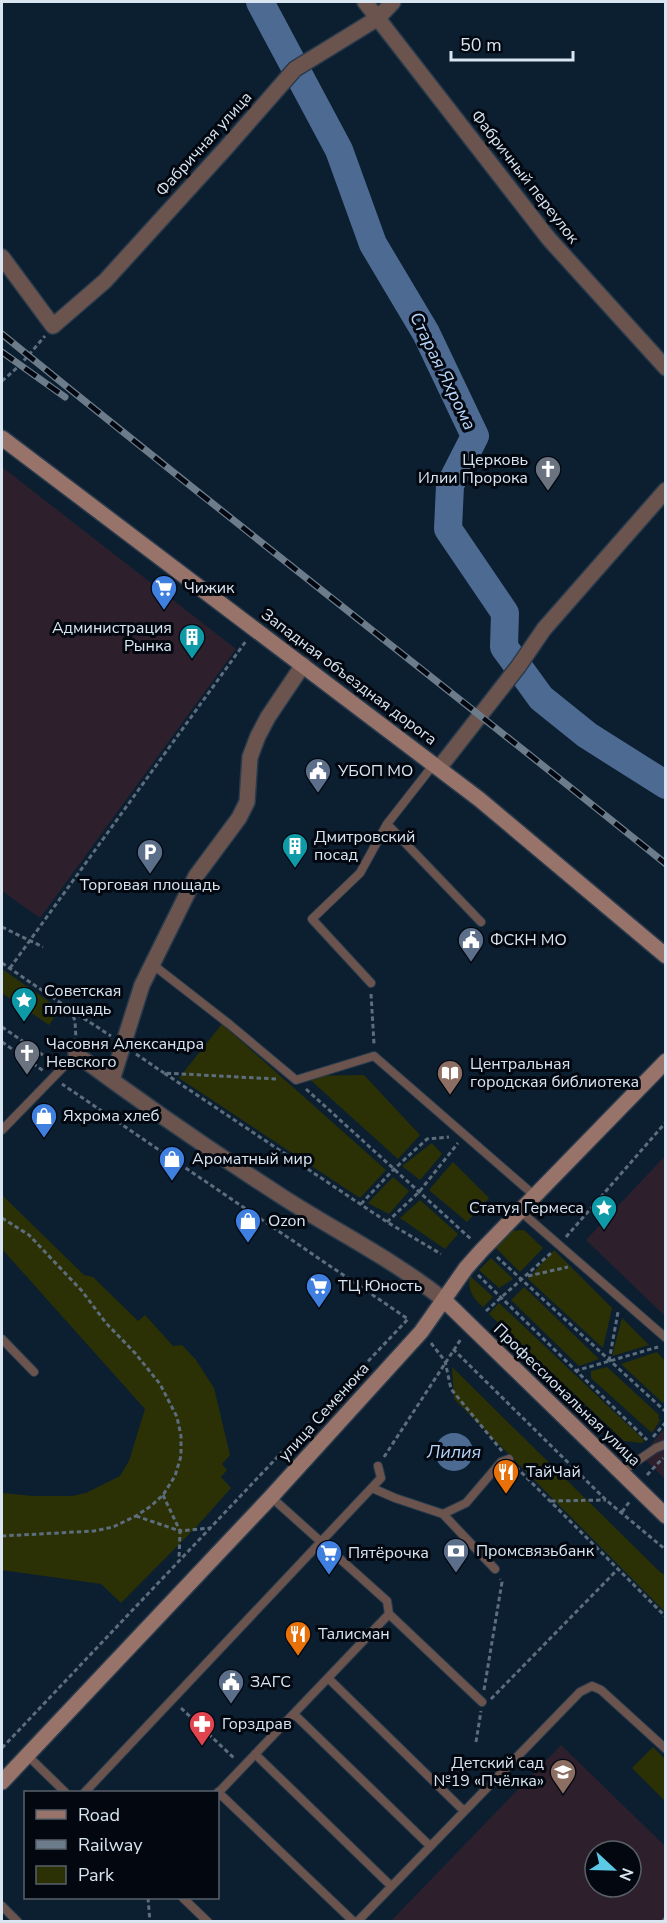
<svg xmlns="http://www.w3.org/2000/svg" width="667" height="1923" font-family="'Nunito Sans',sans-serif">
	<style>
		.commercial { fill: #2d202c; fill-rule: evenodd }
		.green { fill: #2b3104 }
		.water { fill: #4d6b92 }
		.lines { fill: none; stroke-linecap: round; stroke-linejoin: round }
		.river { stroke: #4d6b92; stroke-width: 28 }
		.lane-casing { stroke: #293b4c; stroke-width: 10 }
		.street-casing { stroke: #293b4c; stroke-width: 18 }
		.secondary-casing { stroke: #293b4c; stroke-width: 18 }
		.path { stroke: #5d6d7d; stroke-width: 3; stroke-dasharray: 4.5 3; stroke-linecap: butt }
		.lane { stroke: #6b544e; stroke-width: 8 }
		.street { stroke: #6b544e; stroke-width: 15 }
		.secondary { stroke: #977369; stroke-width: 15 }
		.rail-casing { stroke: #6c7c8b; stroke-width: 7 }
		.rail { stroke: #030810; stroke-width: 4.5; stroke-dasharray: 14; stroke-linecap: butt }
		.labels { text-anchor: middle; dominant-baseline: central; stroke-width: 6; stroke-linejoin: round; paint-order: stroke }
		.street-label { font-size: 16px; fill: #d9e5f1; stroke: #030810 }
		.poi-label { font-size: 16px; fill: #d9e5f1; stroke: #030810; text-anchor: start }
		.water-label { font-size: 18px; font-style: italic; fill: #b7d4f9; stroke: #030810 }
	</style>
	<rect width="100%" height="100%" fill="#0c1f31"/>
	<path class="commercial" d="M2,467L236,649L40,918L2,891Z
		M665,1156V1316L586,1240Z
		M665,1428V1479L641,1456Z
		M561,1745L665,1846V1921H391ZM595,1851H631V1887H595Z"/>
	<path class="green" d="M2,969L60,1009L49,1025L2,993Z
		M222,1024L386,1170L360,1198L179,1078Z
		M364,1075L420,1135L398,1159L306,1076Z
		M432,1143L442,1154L420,1180L402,1166Z
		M453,1162L489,1198L467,1222L429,1190Z
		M393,1177L409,1191L389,1214L368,1203Z
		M2,1195L84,1275L93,1277L138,1321L145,1315L173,1346L182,1345L196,1360L214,1388L230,1455L222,1464L227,1470L221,1477L231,1488L198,1525L121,1603L101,1584L2,1570V1493L33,1496H72L86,1493L120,1476L129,1461L145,1409L2,1249Z
		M420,1200L458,1234L445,1249L400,1218Z
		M524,1230L543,1248L520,1272L495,1247L510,1231Z
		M554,1250L612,1308L603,1348L528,1279Z
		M491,1258L513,1279L499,1288L479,1270Z
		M470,1276L493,1297L483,1307C473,1298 467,1290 470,1276Z
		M524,1287L599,1359L579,1366L511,1300Z
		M499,1303L644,1440L642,1443L624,1441L489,1314Z
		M622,1318L649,1345L612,1356Z
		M657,1352L665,1361V1400L663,1403L621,1364Z
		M452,1367L661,1573L665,1574V1612L454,1399Z
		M607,1367L659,1415L658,1418L660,1420L652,1433L591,1378V1371Z
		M653,1747L665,1759V1801L632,1768Z"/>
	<path class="water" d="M435 1452a19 19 0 1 1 38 0a19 19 0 1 1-38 0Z"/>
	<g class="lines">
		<path class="river" d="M260,2L339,150L373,244L426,333L475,436L450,485L448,529L505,613L504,647L541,698L587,735L666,785"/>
		<g class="lane-casing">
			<path id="lane" d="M387,824L481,922
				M152,964L229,1024L296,1080L374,1056L535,1196
				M371,983L312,919L360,873L387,824L434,764
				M2,1130L76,1054
				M520,1211L666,1338
				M2,1339L34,1372
				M621,1472L656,1448L666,1444
				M372,1488L395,1498L443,1514L466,1503L501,1462L509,1459
				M443,1514L495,1569
				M389,1614L482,1702
				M328,1678L464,1811
				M294,1714L430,1846
				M255,1754L391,1886
				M27,1755L65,1792
				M85,1792L381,1478L378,1466
				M218,1792L354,1922
				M218,1793L389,1614L387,1601L271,1497
				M183,1898L208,1922
				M2,1906L18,1922
				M357,1922L580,1692L592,1686L601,1690L666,1749"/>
		</g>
		<g class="street-casing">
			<path id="street" d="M365,2L549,239L666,368
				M2,257L53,326L105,281L225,149L295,69L378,18L393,2
				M439,768L518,667L544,629L666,490
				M76,1054C142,1103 210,1150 278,1194C333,1230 393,1259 444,1300
				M112,1080L142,985L196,876L239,818L247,802L250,757L258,736L268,717L303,665"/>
		</g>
		<g class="secondary-casing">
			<path id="secondary" d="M2,438L479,799L666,956
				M444,1300L666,1516
				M2,1782L271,1497L421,1332L466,1268L482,1250L666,1061"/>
		</g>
		<path class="path" d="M2,381L20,365L45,336
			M2,927L43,947
			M2,963L71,1010L75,1021L76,1040
			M10,968L246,641
			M371,994L374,1044
			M71,1010L111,1036
			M2,1027L53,1062
			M2,1042L45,1072
			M136,1054L164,1073
			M276,1079L164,1073L387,1222L441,1254
			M306,1089L472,1240
			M361,1204L394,1169L427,1139L449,1137
			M2,1218L29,1235L82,1291L106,1323L135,1353L160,1384L177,1417L181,1436V1456L175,1476L163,1495L151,1506L136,1516L113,1527L94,1531L2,1536
			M387,1222L419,1192L458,1143
			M566,1237L666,1122
			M497,1257L666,1412
			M478,1275L647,1440
			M528,1276L568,1267
			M486,1311L552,1252
			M431,1343L445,1361L451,1389L502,1451
			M453,1349L606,1500L666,1550
			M609,1361L618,1312
			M575,1371L658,1347
			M653,1437L666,1422
			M384,1457L461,1339
			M516,1467L666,1617
			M647,1475L663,1458
			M163,1495L180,1531L210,1528
			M551,1501L606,1500
			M622,1512L630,1501
			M136,1516L180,1531L179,1559
			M484,1690L502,1582L500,1579
			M491,1699L618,1569
			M181,1708L235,1759
			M476,1742L481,1711
			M2,1748L408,1319L62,1084
			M148,1898L150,1922
			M662,1922L666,1917"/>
		<use href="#lane" class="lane"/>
		<use href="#street" class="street"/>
		<use href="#secondary" class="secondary"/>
		<g class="rail-casing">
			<path id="rail" d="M2,334C221,513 445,686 666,864
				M2,352L65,397"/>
		</g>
		<use href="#rail" class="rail"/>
	</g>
	<defs>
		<g id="church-pin" transform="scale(1.35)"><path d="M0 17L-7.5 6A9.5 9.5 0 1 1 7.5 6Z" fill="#6b7280" stroke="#030810"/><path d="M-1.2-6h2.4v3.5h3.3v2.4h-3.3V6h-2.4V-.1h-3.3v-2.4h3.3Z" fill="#fff"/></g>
		<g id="supermarket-pin" transform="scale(1.35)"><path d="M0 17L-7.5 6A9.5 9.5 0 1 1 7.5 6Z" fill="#3f7fe0" stroke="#030810"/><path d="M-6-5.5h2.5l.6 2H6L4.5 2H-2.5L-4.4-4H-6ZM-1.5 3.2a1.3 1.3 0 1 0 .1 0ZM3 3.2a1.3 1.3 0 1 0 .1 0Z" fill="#fff"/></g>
		<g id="building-pin" transform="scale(1.35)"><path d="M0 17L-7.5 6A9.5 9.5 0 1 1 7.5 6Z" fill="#0f9aa8" stroke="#030810"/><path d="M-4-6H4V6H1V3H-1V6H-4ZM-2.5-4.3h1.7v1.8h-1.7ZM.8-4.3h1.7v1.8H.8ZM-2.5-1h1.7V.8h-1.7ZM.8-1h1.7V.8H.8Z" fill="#fff"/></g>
		<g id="civic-pin" transform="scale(1.35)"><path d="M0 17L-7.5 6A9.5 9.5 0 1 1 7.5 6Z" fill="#5c6f8a" stroke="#030810"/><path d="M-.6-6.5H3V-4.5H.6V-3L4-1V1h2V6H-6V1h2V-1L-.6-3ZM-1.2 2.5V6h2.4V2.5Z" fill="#fff"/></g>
		<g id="parking-pin" transform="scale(1.35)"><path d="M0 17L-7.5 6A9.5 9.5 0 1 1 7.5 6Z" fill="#5c6f8a" stroke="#030810"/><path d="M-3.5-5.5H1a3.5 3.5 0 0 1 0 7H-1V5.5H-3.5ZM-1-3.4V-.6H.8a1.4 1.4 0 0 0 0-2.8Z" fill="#fff"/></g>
		<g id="sight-pin" transform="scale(1.35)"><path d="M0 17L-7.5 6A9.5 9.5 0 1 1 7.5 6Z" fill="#0f9aa8" stroke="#030810"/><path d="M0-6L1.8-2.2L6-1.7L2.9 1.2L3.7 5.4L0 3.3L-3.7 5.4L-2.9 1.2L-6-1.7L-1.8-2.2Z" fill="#fff"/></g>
		<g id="library-pin" transform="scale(1.35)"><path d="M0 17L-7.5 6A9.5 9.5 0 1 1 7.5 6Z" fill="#8d6e63" stroke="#030810"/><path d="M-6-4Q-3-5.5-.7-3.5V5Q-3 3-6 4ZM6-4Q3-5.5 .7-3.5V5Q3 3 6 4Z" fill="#fff"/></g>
		<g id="shop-pin" transform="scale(1.35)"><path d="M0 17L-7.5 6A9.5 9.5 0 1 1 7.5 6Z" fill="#3f7fe0" stroke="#030810"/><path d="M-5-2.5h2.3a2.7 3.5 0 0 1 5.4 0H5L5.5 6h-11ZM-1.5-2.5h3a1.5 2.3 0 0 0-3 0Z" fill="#fff"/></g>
		<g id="restaurant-pin" transform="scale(1.35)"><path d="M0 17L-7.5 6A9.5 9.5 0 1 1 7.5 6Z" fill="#e8710a" stroke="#030810"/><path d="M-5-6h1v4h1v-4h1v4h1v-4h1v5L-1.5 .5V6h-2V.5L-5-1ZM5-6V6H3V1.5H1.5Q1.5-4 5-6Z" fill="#fff"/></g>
		<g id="bank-pin" transform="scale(1.35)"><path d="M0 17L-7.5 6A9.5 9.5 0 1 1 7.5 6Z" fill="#5c6f8a" stroke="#030810"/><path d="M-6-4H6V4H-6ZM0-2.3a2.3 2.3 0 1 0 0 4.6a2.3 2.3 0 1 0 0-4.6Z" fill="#fff"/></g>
		<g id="pharmacy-pin" transform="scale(1.35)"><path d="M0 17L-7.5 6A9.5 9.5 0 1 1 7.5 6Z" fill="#e0444e" stroke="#030810"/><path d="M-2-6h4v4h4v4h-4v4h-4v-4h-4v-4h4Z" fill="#fff"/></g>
		<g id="school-pin" transform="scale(1.35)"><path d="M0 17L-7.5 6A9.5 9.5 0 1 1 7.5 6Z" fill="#8d6e63" stroke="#030810"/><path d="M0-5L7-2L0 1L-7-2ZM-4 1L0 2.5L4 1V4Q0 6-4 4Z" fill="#fff"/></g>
	</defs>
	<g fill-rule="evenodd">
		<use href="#church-pin" x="548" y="469"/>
		<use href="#supermarket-pin" x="164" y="588"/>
		<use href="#building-pin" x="192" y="637"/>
		<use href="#civic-pin" x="318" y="771"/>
		<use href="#building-pin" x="295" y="846"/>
		<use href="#parking-pin" x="150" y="852"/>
		<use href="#civic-pin" x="471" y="940"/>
		<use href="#sight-pin" x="24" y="1000"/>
		<use href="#church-pin" x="27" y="1053"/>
		<use href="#library-pin" x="450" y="1073"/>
		<use href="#shop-pin" x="44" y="1116"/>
		<use href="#shop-pin" x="172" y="1159"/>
		<use href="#sight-pin" x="604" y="1208"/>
		<use href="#shop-pin" x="248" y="1221"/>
		<use href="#supermarket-pin" x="319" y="1286"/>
		<use href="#restaurant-pin" x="506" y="1472"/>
		<use href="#bank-pin" x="456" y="1551"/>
		<use href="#supermarket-pin" x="329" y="1553"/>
		<use href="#restaurant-pin" x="298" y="1634"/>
		<use href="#civic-pin" x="231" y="1682"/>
		<use href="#pharmacy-pin" x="202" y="1724"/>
		<use href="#school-pin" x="563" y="1772"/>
	</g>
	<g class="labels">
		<g class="street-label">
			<text transform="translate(204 144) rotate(-48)">Фабричная улица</text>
			<text transform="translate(525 177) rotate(52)">Фабричный переулок</text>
			<text transform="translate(349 677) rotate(37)">Западная объездная дорога</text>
			<text transform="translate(567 1395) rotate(44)">Профессиональная улица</text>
			<text transform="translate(324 1412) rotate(-48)">улица Семенюка</text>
		</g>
		<g class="poi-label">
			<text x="528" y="460" text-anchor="end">Церковь<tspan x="528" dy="18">Илии Пророка</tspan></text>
			<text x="184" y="588">Чижик</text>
			<text x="172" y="628" text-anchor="end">Администрация<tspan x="172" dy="18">Рынка</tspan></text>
			<text x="338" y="771">УБОП МО</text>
			<text x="314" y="837">Дмитровский<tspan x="314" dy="18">посад</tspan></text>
			<text x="150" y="885" text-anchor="middle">Торговая площадь</text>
			<text x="490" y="940">ФСКН МО</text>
			<text x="44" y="991">Советская<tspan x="44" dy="18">площадь</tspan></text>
			<text x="46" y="1044">Часовня Александра<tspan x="46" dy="18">Невского</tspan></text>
			<text x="470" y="1064">Центральная<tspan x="470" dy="18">городская библиотека</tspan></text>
			<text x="63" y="1116">Яхрома хлеб</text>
			<text x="192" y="1159">Ароматный мир</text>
			<text x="584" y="1208" text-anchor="end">Статуя Гермеса</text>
			<text x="268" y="1221">Ozon</text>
			<text x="338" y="1286">ТЦ Юность</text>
			<text x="526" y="1472">ТайЧай</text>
			<text x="476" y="1551">Промсвязьбанк</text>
			<text x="348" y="1553">Пятёрочка</text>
			<text x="318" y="1634">Талисман</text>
			<text x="250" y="1682">ЗАГС</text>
			<text x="222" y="1724">Горздрав</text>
			<text x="544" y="1763" text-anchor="end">Детский сад<tspan x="544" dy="18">№19 «Пчёлка»</tspan></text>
		</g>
		<g class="water-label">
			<text transform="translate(443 371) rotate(64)">Старая Яхрома</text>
			<text x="454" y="1452">Лилия</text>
		</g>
	</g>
	<rect width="667" height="1923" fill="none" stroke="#d9e5f1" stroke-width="6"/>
	<rect x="24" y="1791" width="195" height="108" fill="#030810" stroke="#59606a" stroke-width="1.5"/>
	<rect x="36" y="1810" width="30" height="9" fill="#977369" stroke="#59606a" stroke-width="1.5"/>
	<text x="78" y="1821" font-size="18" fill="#d9e5f1">Road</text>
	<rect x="36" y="1840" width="30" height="9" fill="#6c7c8b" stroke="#59606a" stroke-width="1.5"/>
	<text x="78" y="1851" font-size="18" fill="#d9e5f1">Railway</text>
	<rect x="36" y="1866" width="30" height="18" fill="#2b3104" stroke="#59606a" stroke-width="1.5"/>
	<text x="78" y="1881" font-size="18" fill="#d9e5f1">Park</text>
	<g transform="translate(613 1869) rotate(112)"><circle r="28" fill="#030810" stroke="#59606a" stroke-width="1.5"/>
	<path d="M0-4.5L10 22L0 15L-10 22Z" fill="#5bc8e6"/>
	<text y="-9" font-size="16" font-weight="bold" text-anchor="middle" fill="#d9e5f1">N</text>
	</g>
	<path d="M451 51v9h122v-9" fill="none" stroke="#d9e5f1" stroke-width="3"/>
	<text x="460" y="51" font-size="18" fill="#d9e5f1" stroke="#030810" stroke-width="4.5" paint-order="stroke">50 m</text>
</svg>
